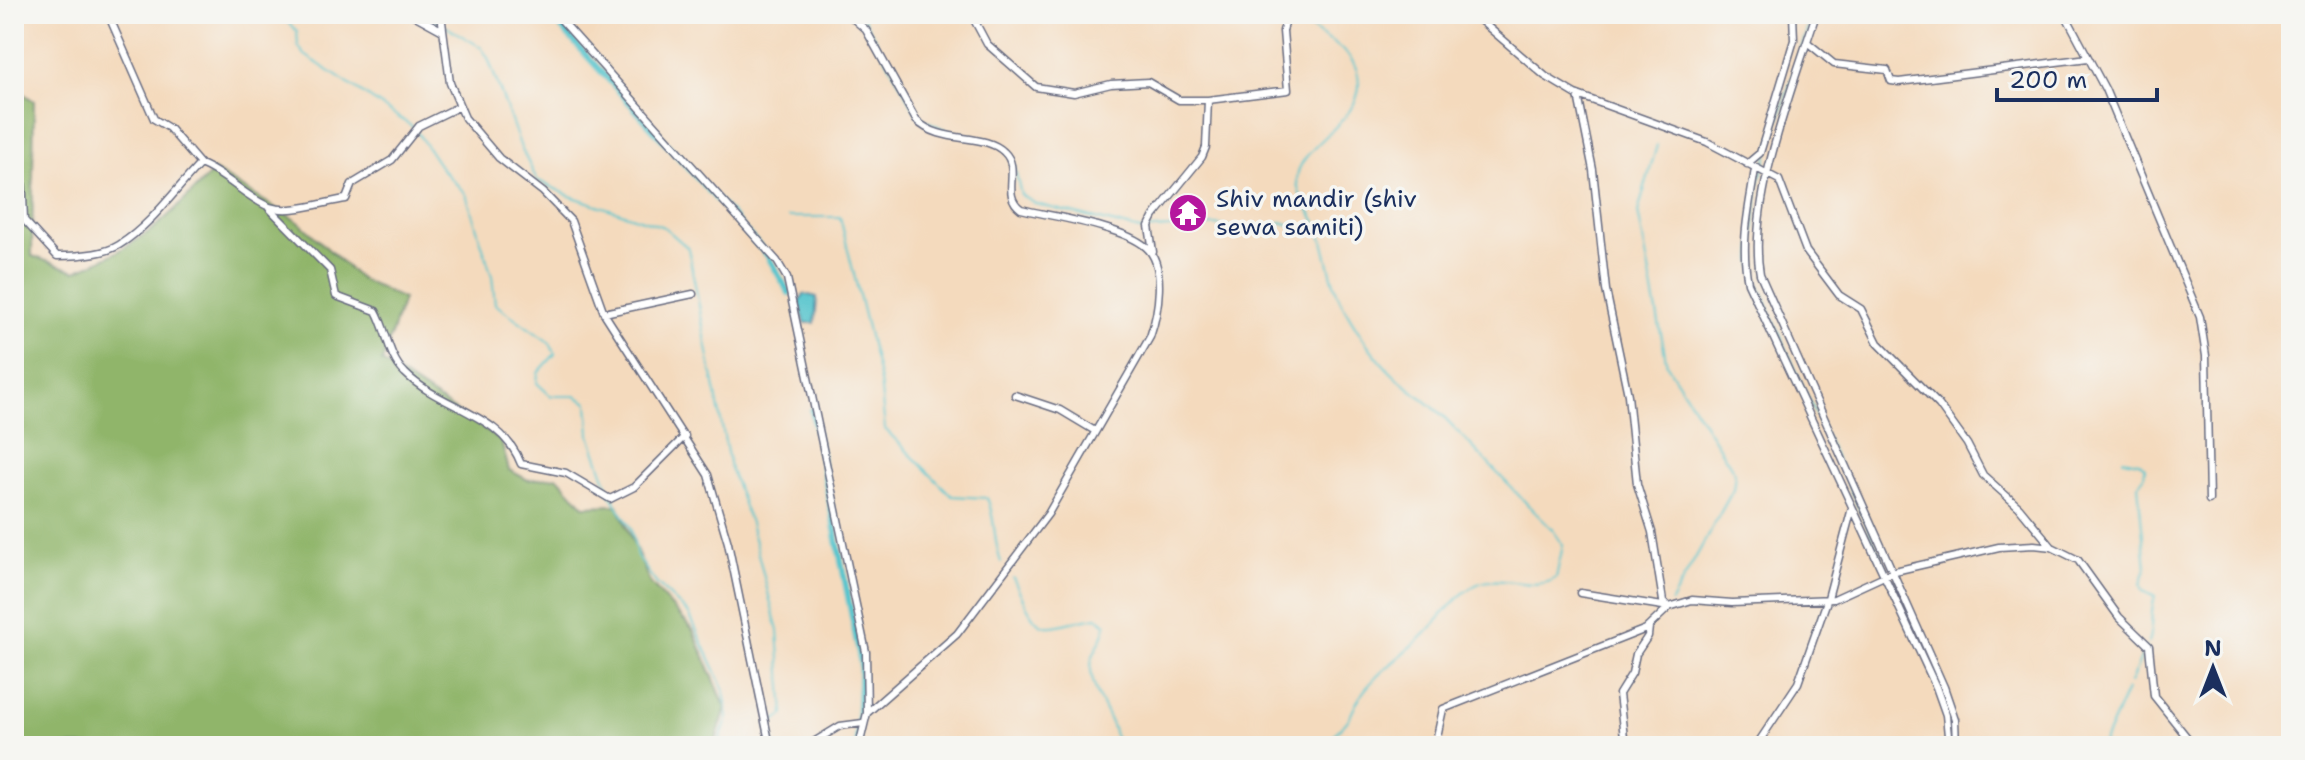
<svg xmlns="http://www.w3.org/2000/svg" width="2305" height="760" font-family="'Shantell Sans',sans-serif">
	<style>
		.forest { fill: #90b56a; stroke: #567264; stroke-width: 2 }
		.water { fill: #57c5cd; stroke: #397a96; stroke-width: 2 }
		.lines { fill: none; stroke-linecap: round; stroke-linejoin: round }
		.stream { stroke: #57c5cd; stroke-width: 2 }
		.canal { stroke: #57c5cd; stroke-width: 6 }
		.minor-casing { stroke: #676b7f; stroke-width: 9 }
		.minor { stroke: #fff; stroke-width: 6 }
		.labels { text-anchor: middle; dominant-baseline: central; stroke-width: 7; stroke-linejoin: round; paint-order: stroke }
		.poi-label { font-size: 24px; fill: #1b2f5e; stroke: #f6f6f2; text-anchor: start }
	</style>
	<rect width="100%" height="100%" fill="#f6f6f2"/>
	<filter id="ink" filterUnits="userSpaceOnUse"><feTurbulence type="fractalNoise" baseFrequency=".0125" numOctaves="2"/><feDisplacementMap in="SourceGraphic" scale="16" xChannelSelector="R" yChannelSelector="G"/><feConvolveMatrix kernelMatrix="1 2 1 2 8 2 1 2 1" color-interpolation-filters="sRGB"/></filter>
	<filter id="wash" filterUnits="userSpaceOnUse"><feTurbulence type="fractalNoise" baseFrequency=".006" numOctaves="4" result="noise"/><feDisplacementMap in="SourceGraphic" scale="32" xChannelSelector="R" yChannelSelector="G"/><feGaussianBlur stdDeviation="1.8" result="paint"/><feColorMatrix in="noise" values="0 0 0 0 0 0 0 0 0 0 0 0 0 0 0 0 0 1.4 0 .05"/><feComposite in="paint" operator="in"/></filter>
	<g filter="url(#wash)">
		<rect width="100%" height="100%" fill="#f4dabd"/>
		<path class="forest" d="M14,87L34,101L32,256L75,271C142,245 165,221 214,170L300,223L360,279L403,299L382,362L501,441L509,470L528,480L558,477L584,506L618,505L650,583L693,630L726,708L714,746H14Z"/>
		<path class="water" d="M804,294L817,297L815,323H805L799,302Z
			M2064,739L2099,744L2013,746V745Z"/>
		<g class="lines">
			<path class="stream" d="M278,14L297,31L298,46L305,55L413,127
				M421,14L439,23
				M861,14L919,117L948,131L987,139
				M1299,14C1312,41 1359,42 1359,85C1359,123 1297,147 1297,179C1297,199 1312,211 1319,228C1328,253 1331,287 1345,309C1358,332 1376,359 1396,377C1411,390 1428,402 1443,416C1480,454 1515,493 1553,530L1563,545L1556,578C1532,594 1497,570 1472,587C1452,600 1441,618 1424,635C1405,654 1377,672 1362,694C1348,713 1357,715 1334,734L1332,746
				M1812,14L1758,185L1752,260L1758,283L1799,378L1888,572
				M445,26L481,47L488,58L521,148L537,180L570,196L664,227L688,248L730,468L750,523L778,631L784,715L771,723L774,746
				M417,132L441,168L466,194L492,276L495,304L550,343L555,354L538,373L537,383L551,396H575L588,403L590,435L610,493L631,528L637,556L656,583L689,614L724,689L728,717L720,739L722,746
				M1657,145L1638,212L1667,365L1735,473L1733,490L1671,602
				M1013,160L1021,195L1036,204L1140,230L1215,225L1263,231L1281,222L1320,233
				M788,217H840L880,381L885,429L952,496L987,498C996,518 993,541 1001,562
				M2123,459L2139,462L2145,468L2144,477L2138,485L2146,568L2141,584L2143,591L2155,597C2149,612 2154,626 2148,642
				M1013,578C1043,641 1035,628 1097,617L1106,624C1104,642 1090,651 1091,670C1094,702 1117,721 1116,746
				M1890,578L1920,641
				M2130,683L2146,647
				M2102,746L2127,690"/>
			<path class="canal" d="M549,14L767,255L789,293
				M812,410L861,664L857,745"/>
		</g>
	</g>
	<g filter="url(#ink)">
		<g class="lines">
			<g class="minor-casing">
				<path id="minor" d="M108,14L154,119L169,128L200,164
					M412,14L443,31
					M441,14L450,83L465,118L499,158L543,192L571,221L604,313L708,475L728,543L770,746
					M556,14L777,261L787,278L866,652L867,713L859,746
					M848,14L866,30L916,120C941,145 984,132 1004,152C1022,169 1000,194 1021,209C1053,217 1122,226 1146,247C1167,265 1158,314 1150,337L1048,514L957,634L867,713
					M971,14L987,44L1036,87L1074,93L1111,84L1148,82L1179,100H1208
					M1473,14L1545,76L1575,94L1707,142L1779,180L1806,251L1839,295L1861,309L1878,343L1939,405L1967,444L1983,475L2019,507L2052,547
					M1816,14C1794,84 1747,202 1760,274L1944,687L1955,719L1956,746
					M2065,14L2105,89L2200,317L2206,356L2209,500
					M1807,42L1834,64L1887,70L1891,81L1899,82L2088,58
					M1578,95L1593,170L1606,290L1628,395L1637,484L1652,532L1663,601L1669,607L1692,600L1732,603L1834,599L1895,571L1999,547L2034,545L2052,547L2078,560L2119,617L2149,646L2154,696L2194,746
					M14,125L21,148L24,220L57,256C77,256 103,255 119,245C151,225 175,190 200,164C226,174 249,200 270,207C291,214 324,202 346,199L352,184L392,160L419,126L460,106
					M1747,164L1760,153L1794,40L1793,14
					M1755,169C1749,208 1740,243 1748,283L1936,687L1946,715L1949,746
					M268,207L330,270L336,296L376,311C387,330 388,357 405,373C441,409 502,413 521,464L566,473L610,499L634,487L685,436
					M1153,252L1149,226L1154,216L1202,157L1206,147L1208,100L1288,90L1283,31L1287,14
					M604,313L693,294
					M1015,395L1060,410L1095,431
					M1580,593L1669,607
					M807,746L840,726L863,723
					M1435,746L1443,709L1646,629L1669,607
					M1625,746L1619,694L1632,673L1636,654L1648,636L1649,627
					M1756,746L1798,683L1828,598L1852,508"/>
			</g>
			<use href="#minor" class="minor"/>
		</g>
	</g>
	<defs>
		<g id="temple-disc" transform="scale(2)"><circle r="9.5" fill="#b5179e" stroke="#f6f6f2"/><path d="M0-6L5-2H3V0L6.5 2.5H4V6H1.5V3h-3V6H-4V2.5H-6.5L-3 0V-2H-5Z" fill="#fff"/></g>
	</defs>
	<g fill-rule="evenodd">
		<use href="#temple-disc" x="1188" y="213"/>
	</g>
	<g class="labels">
		<g class="poi-label">
			<text x="1216" y="199">Shiv mandir (shiv<tspan x="1216" dy="28">sewa samiti)</tspan></text>
		</g>
	</g>
	<rect width="2305" height="760" fill="none" stroke="#f6f6f2" stroke-width="48"/>
	<g transform="translate(2213 668)" stroke="#f6f6f2" stroke-width="6" paint-order="stroke">
	<path d="M0-6L14 30L0 20L-14 30Z" fill="#1b2f5e"/>
	<text y="-12" font-size="22" font-weight="bold" text-anchor="middle" fill="#1b2f5e">N</text>
	</g>
	<path d="M1997 88v12h160v-12" fill="none" stroke="#1b2f5e" stroke-width="4"/>
	<text x="2009" y="88" font-size="24" fill="#1b2f5e" stroke="#f6f6f2" stroke-width="6" paint-order="stroke">200 m</text>
</svg>
